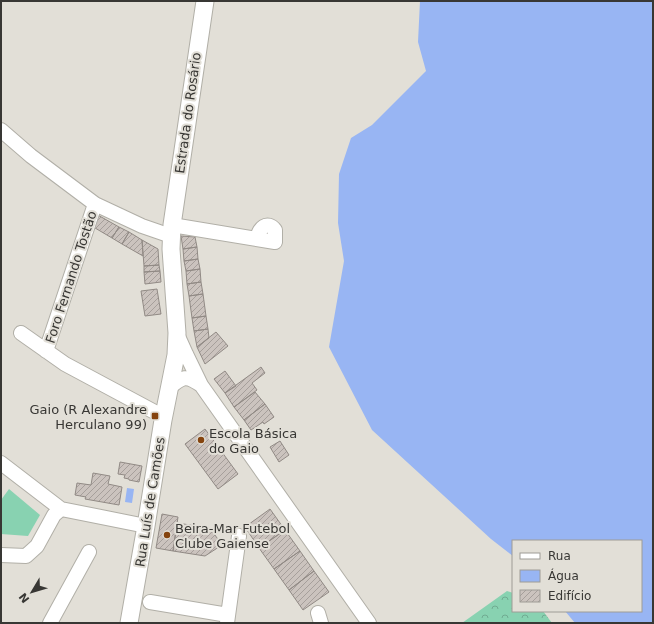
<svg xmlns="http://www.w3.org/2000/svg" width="654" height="624" font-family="'DejaVu Sans',sans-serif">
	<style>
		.grass { fill: #88d2b1 }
		.park { fill: url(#park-crowns) }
		.water { fill: #98b5f3 }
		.building { fill: url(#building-hatch); stroke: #918a85 }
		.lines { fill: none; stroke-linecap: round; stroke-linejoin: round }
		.minor-casing { stroke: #b1afa7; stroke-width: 16 }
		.tertiary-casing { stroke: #b1afa7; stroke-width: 19 }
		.minor { stroke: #fff; stroke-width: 14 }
		.tertiary { stroke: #fff; stroke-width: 17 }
		.poi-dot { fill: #85440f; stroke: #e2dfd7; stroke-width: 1.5 }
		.labels { text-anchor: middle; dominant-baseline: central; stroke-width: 4; stroke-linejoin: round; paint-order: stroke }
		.street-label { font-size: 13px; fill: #383734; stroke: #e2dfd7 }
		.poi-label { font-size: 13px; fill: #383734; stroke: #e2dfd7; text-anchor: start }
	</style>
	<defs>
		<pattern id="park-crowns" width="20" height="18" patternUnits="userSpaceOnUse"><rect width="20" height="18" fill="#88d2b1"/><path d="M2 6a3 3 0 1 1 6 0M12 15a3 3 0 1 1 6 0" fill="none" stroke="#70ab91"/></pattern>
		<pattern id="building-hatch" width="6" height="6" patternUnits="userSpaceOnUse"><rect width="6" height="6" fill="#cbc3be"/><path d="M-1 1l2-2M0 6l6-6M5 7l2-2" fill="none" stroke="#a69f9b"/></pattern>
	</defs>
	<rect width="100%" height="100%" fill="#e2dfd7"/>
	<path class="grass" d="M9,489L40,515L28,536L1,534V500Z"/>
	<path class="park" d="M507,591L513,593V611H543L552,623H462Z"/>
	<path class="water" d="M420,1H653V623H575L565,611H641V541H513V556L491,539L372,430L329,347L344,261L338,223L339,174L351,138L372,125L426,71L418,42Z
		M127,488L134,489L132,503L125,502Z"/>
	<path class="building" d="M96,214L119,227L112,238L90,225Z
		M119,227L129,232L122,244L112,238Z
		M129,232L142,240L143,256L122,244Z
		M181,236L195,237L197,247L183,249Z
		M142,240L158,249L159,265L144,266Z
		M197,247L198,259L184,261L183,249Z
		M198,259L200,269L186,271L184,261Z
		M159,265L160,271L144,272V266Z
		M200,269L201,282L187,284L186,271Z
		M160,271L161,282L145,284L144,272Z
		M201,282L203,294L189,296L187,284Z
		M157,289L161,314L145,316L141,291Z
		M203,294L206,316L192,318L189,296Z
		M206,316L208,329L194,331L192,318Z
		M208,329L209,338L197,347L194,331Z
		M216,332L228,346L205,364L197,347Z
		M261,367L265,373L252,383L257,390L234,407L225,393Z
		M225,371L236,386L225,393L214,379Z
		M255,392L265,404L244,420L234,407Z
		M265,404L274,417L264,424L263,422L251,430L244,420Z
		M205,429L238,474L218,489L185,444Z
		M280,441L289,455L279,462L270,447Z
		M120,462L142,466L139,482L129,480V479L124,478L125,475L118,474Z
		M93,473L110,476L108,484L122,487L119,505L85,499L86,497L75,495L77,483L91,485Z
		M270,509L285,530L259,548L245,527Z
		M162,514L178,517L173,551L156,548Z
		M177,523L210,528L222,545L205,556L173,551Z
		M285,530L300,551L274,569L259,548Z
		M300,551L314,571L289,590L274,569Z
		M314,571L329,592L303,610L289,590Z"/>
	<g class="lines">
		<g class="minor-casing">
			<path id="minor" d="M1,130L31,156L95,204L142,226L171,236
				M172,225L275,242V230C267,220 259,228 257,239
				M21,333L65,364L164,417
				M177,334L186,354L201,385L369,623
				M46,351L95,204
				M169,388C183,376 186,375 201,385
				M1,463L61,509L146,526
				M1,555L26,556L37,546L54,515L61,509
				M150,602L228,615
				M318,613L321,623
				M50,623L89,552
				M227,623L239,536"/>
		</g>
		<g class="tertiary-casing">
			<path id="tertiary" d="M129,623L146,526L163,420L176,355L177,333L171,249L172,225L205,1"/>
		</g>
		<use href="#minor" class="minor"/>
		<use href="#tertiary" class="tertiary"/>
	</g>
	<g class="poi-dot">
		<rect x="151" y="412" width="8" height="8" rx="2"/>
		<circle cx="201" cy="440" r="4"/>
		<circle cx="167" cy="535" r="4"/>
	</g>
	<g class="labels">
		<g class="street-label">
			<text transform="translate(188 113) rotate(-82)">Estrada do Rosário</text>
			<text transform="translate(71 277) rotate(-72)">Foro Fernando Tostão</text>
			<text transform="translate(150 502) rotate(-81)">Rua Luís de Camões</text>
		</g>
		<g class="poi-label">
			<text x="147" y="409" text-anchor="end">Gaio (R Alexandre<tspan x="147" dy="15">Herculano 99)</tspan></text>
			<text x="209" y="433">Escola Básica<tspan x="209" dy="15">do Gaio</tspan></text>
			<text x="175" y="528">Beira-Mar Futebol<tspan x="175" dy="15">Clube Gaiense</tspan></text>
		</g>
	</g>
	<rect width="654" height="624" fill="none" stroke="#383734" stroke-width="4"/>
	<rect x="512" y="540" width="130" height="72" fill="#e2dfd7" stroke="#9e9c96"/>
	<rect x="520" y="553" width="20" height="6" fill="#ffffff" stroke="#9e9c96"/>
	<text x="548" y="560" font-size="12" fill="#383734">Rua</text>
	<rect x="520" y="570" width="20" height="12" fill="#98b5f3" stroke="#9e9c96"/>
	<text x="548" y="580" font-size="12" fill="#383734">Água</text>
	<rect x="520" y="590" width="20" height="12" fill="url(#building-hatch)" stroke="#9e9c96"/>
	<text x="548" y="600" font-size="12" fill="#383734">Edifício</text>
	<g transform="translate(32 592) rotate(232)" stroke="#e2dfd7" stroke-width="3" paint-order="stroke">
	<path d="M0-3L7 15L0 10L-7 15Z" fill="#383734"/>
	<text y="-6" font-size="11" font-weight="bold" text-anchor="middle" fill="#383734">N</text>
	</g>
</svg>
